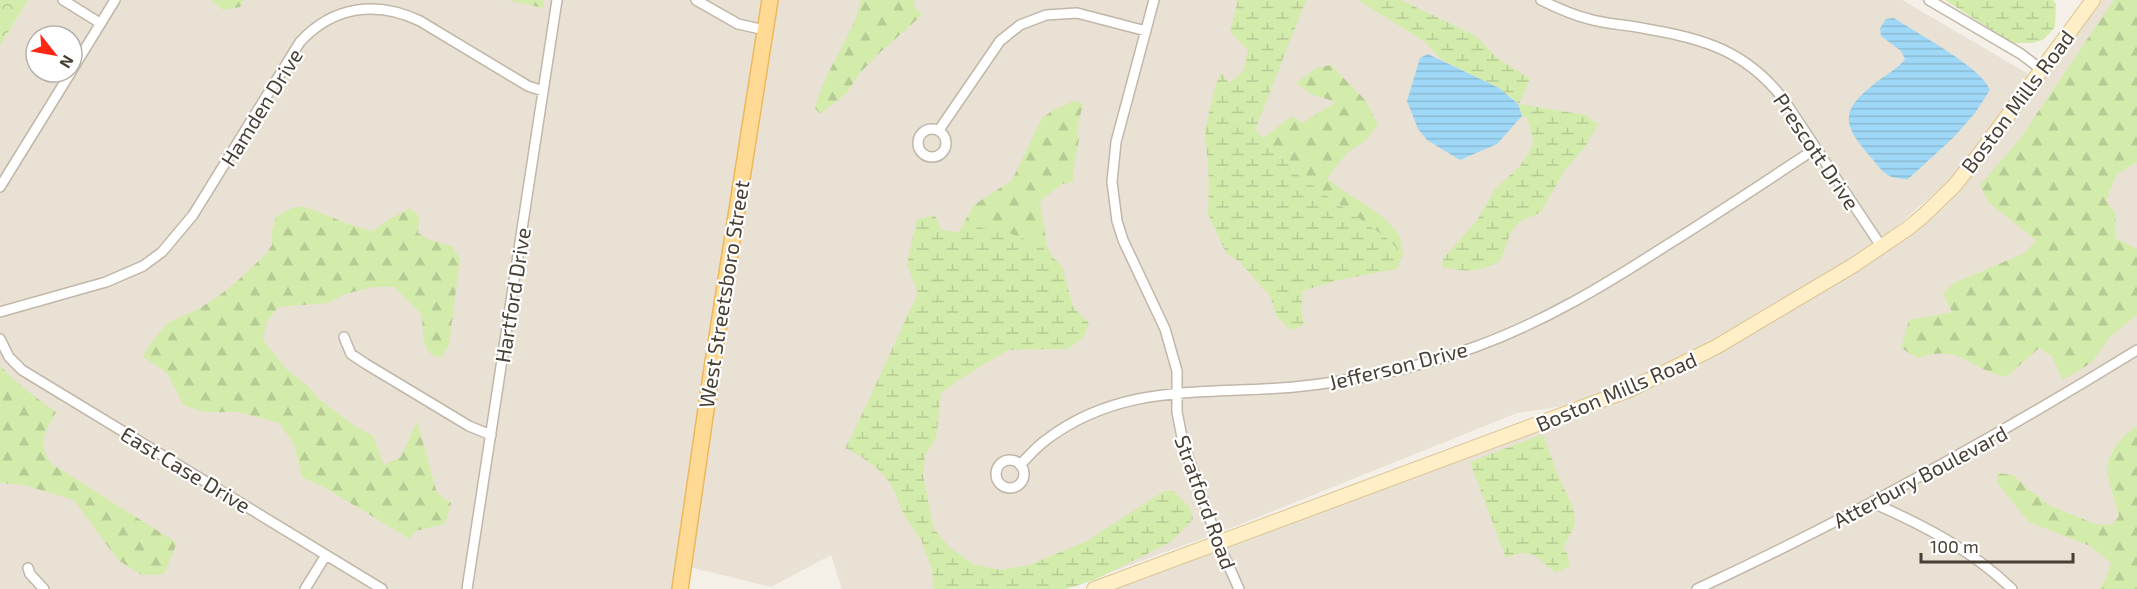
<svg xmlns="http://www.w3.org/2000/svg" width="2137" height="589" font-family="'Exo 2',sans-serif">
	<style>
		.residential { fill: #e9e1d4; fill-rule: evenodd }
		.forest { fill: url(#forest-firs) }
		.wetland { fill: url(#wetland-marsh) }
		.park { fill: url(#park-crowns) }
		.water { fill: url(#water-rules) }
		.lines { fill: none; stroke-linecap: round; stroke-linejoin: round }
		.street-casing { stroke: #c1b7a8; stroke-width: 12 }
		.secondary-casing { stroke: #dbc495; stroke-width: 16 }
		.primary-casing { stroke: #ecb85d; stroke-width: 18 }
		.street { stroke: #fff; stroke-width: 9 }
		.secondary { stroke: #ffeec6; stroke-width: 14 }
		.primary { stroke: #ffda95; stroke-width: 15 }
		.labels { text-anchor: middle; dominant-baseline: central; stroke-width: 4.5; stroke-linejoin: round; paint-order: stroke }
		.street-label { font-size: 21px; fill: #483f35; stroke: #fff }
	</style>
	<defs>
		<pattern id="forest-firs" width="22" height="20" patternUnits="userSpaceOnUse" patternTransform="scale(1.5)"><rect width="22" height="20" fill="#d3ecac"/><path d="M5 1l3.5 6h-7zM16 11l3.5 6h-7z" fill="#b7cb95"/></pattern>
		<pattern id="wetland-marsh" width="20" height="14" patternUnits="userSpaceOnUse" patternTransform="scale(1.5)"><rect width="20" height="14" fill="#d3ecac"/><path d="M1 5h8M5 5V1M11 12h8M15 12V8" fill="none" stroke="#b7cb95"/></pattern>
		<pattern id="park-crowns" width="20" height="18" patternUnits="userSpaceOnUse" patternTransform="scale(1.5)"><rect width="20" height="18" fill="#d3ecac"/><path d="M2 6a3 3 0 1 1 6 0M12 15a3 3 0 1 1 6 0" fill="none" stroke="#b7cb95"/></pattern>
		<pattern id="water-rules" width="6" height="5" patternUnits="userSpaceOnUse" patternTransform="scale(1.5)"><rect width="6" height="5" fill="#9fd8f6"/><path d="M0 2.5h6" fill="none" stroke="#8abad4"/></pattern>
	</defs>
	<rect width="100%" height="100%" fill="#f4efe7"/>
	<path class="residential" d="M28,0H770L680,589H0V46ZM36,36H72V72H36Z
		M779,0H1902L2032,76L1963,168L1889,233L1848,264L1682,361L1577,404L1517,413L1231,528L1065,589H842L831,555L771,587L689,567Z
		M2093,0H2137V589H1094L1654,379L1923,216Z"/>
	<path class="forest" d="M210,0H244L240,7L223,10Z
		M506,0H544L543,8L507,0Z
		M861,0H914V6L922,15L877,55L858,75L847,93L820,114L815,108C824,70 852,39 861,0Z
		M2114,0H2137V162L2116,175L2106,200L2116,215L2115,238L2137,249V315L2110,337L2091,363L2063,380L2052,356L2039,348L2006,377C1969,370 1963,343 1918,358L1901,348L1909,320L1952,312L1943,293L1954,283L2025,253L2036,240L1988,202L1980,185L2019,140Z
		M1331,65L1366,101L1378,125L1366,140L1347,153L1327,178C1348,197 1379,208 1397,232C1401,237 1402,248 1403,255L1388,239L1298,175L1263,138L1292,116L1302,123L1336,102L1311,94L1296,83L1316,68Z
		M1074,101L1083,104L1077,128L1079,140L1073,169V182L1062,184L1040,201L1047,246L1054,258L1039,245L959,232L974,205L1012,180L1042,118L1055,109Z
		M294,207H306L351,225L373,231L388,220L410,208L419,216L418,233L427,239L452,246L460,258L449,345L442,357C421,359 423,330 422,315L394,287H374L345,294L328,303L278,307L267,322L263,340L287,370L308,386L319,399L356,427L373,436L384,465L401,457L417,421L437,493L451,503L445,524L415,531L410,539L327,489L302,477L294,444L279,423L238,412H204L183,405L173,384L167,373L143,357L147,348L167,323L198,309L216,298L234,284L267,253L272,245V231L276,217Z
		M0,366L23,388L56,412C45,432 36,444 52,464L177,543L164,574L142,575L118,560L74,500L24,485L0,483Z
		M2137,426V589H2099L2104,583L2111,563L2090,546L2029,522L1997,483V473L2013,475L2027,488L2049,505L2095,524L2112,525L2119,516C2117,507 2106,474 2107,469C2108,451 2123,435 2137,426Z"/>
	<path class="wetland" d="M1238,0H1306L1255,130L1298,175L1388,239L1403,255L1397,269L1338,280L1303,291L1301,310L1304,325L1291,330L1277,317L1270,296L1239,261L1226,253L1208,214L1209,182L1205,129L1216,84L1221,73L1229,83L1243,72L1248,50L1230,32Z
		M1358,0H1401L1476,36L1496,57L1530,79L1519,104L1585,115L1598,124L1584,148L1565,170L1540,213L1520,221L1510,234L1501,260C1478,273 1468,272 1442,267L1443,259L1477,220L1495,189L1520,166L1534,143L1527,117L1522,116L1518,103L1499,88L1442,60L1425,42Z
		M1945,0H2053L2056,4L2055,27L2043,40L2031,43H2012Z
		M935,215L941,230L959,232L977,227L1009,233L1040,245L1062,266L1073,307L1089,323L1084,337L1068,349L1008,350L960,379L941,393L936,439L925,455L923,475L934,529L950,548L973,564L1001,570L1029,565L1087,541L1164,491H1174L1190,508L1193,519L1171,542L1094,580L1066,589H934L932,570L921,540L905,517L891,484L878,469L860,456L845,448L851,438L918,293L907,264L917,219Z
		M1543,434L1557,473L1574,510L1575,525L1563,548L1567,553L1570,566L1555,573C1535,557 1534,547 1506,558L1470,462Z"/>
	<path class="park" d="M0,0H28L0,46Z"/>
	<path class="water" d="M1894,18C1915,32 1984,69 1990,90L1975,113L1953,138L1908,179C1883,179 1883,170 1868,154C1842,124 1841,110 1873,85C1884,75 1896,71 1905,59L1901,51L1881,36L1880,28L1886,19Z
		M1428,54L1499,88L1518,104L1522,116L1497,144L1460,160L1427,140L1418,129L1407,101L1420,58Z"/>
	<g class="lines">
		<g class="street-casing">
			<path id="street" d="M63,0L100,23
				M696,0L738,24L765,30
				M1154,0L1116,142L1112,182L1117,221L1123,240L1165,329L1177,371V412L1183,442L1218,542L1239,589
				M1541,0C1557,8 1572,15 1589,19C1602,23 1616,24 1630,26C1694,37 1742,45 1784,100L1881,246
				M1929,0L2021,54L2042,70
				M72,70L115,0
				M918 143a14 14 0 1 1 28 0a14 14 0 1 1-28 0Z
				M939,130L1000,41L1020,25L1046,15L1077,13L1146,31
				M0,187L71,72
				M0,312L106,282L143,266L162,252L193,215L300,42C333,6 377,0 420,21L528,86L543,91
				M344,337L351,354L366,364L469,426L491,435
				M0,339L9,357L22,370L382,589
				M996 474a14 14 0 1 1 28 0a14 14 0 1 1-28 0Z
				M1020,465C1028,457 1036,447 1046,440C1122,382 1205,395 1294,387C1355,381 1417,368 1475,347C1544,322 1605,285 1667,245C1717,214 1766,181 1815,149
				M1873,503C1923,525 1972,550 2012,589
				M28,568L30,574L44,589
				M305,589L326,555
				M467,589L557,0
				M1697,589C1849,519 1994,438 2137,350"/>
		</g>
		<g class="secondary-casing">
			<path id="secondary" d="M1094,589L1629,390L1716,347L1854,265L1907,229L1923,216L1955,185L1981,152L2093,0"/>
		</g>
		<g class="primary-casing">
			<path id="primary" d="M680,589L711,375L770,0"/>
		</g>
		<use href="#street" class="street"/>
		<use href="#secondary" class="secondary"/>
		<use href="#primary" class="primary"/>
	</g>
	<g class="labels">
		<g class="street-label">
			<text transform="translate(2017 101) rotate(-53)">Boston Mills Road</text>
			<text transform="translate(261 107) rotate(-58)">Hamden Drive</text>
			<text transform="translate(1817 151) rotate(56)">Prescott Drive</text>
			<text transform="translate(723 294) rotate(-81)">West Streetsboro Street</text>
			<text transform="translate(512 295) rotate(-81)">Hartford Drive</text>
			<text transform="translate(1398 365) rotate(-14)">Jefferson Drive</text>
			<text transform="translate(1616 391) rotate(-23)">Boston Mills Road</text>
			<text transform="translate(186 469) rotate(31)">East Case Drive</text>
			<text transform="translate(1920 476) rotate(-28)">Atterbury Boulevard</text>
			<text transform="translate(1206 502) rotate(70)">Stratford Road</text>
		</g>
	</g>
	<g transform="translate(54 54) rotate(121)"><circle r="28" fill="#ffffff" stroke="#b6b2ae" stroke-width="1.5"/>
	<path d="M0-4.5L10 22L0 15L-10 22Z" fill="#ff2713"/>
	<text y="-9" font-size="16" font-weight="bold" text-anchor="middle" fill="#483f35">N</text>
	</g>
	<path d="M1921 553v9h152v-9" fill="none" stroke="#483f35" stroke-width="3"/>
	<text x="1930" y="553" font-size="18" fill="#483f35" stroke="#ffffff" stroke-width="4.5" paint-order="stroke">100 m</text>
</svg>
